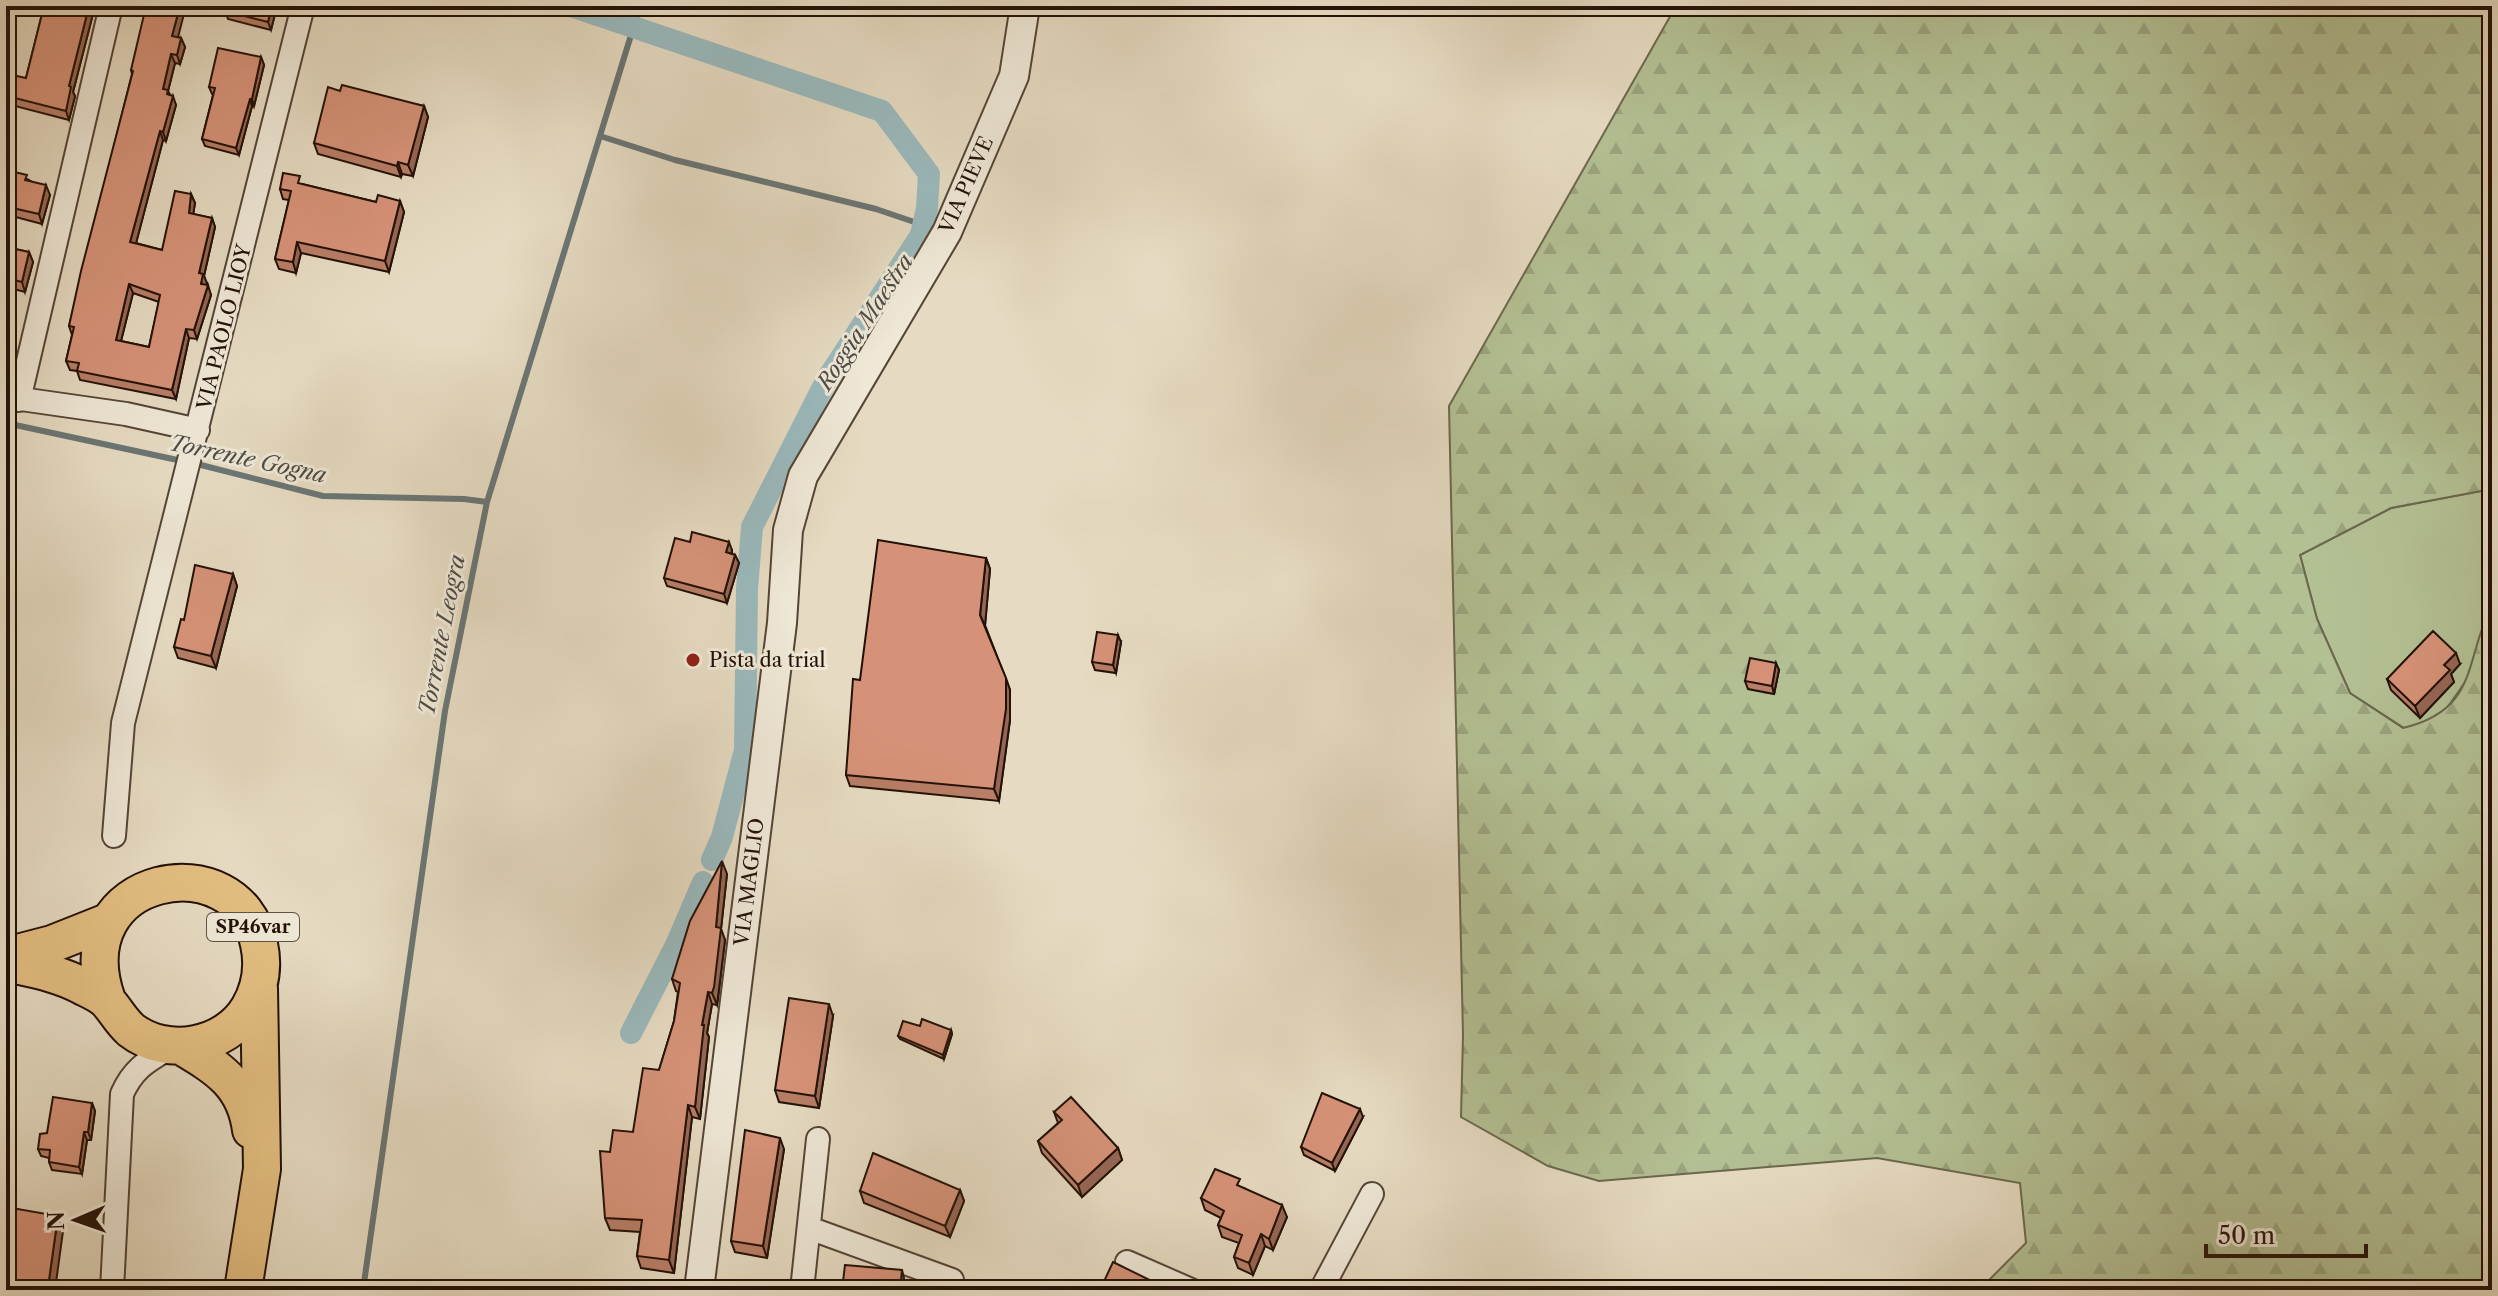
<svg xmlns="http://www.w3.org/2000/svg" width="2498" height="1296" font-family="'Libre Caslon Text',serif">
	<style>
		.grass { fill: #b3c094; stroke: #6b684e; stroke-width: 2 }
		.forest { fill: url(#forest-firs); stroke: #6b684e; stroke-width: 2 }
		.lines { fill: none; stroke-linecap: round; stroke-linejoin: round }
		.stream { stroke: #6a7675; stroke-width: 6 }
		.canal { stroke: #9ab9bd; stroke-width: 22 }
		.minor-casing { stroke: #544436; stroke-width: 26 }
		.tertiary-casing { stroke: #544436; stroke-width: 32 }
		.primary-casing { stroke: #231108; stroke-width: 40 }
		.minor { stroke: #efe8d7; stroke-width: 22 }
		.tertiary { stroke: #efe8d7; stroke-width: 28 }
		.primary { stroke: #e3be81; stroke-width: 36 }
		.wall { fill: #b87e67; stroke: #231108; stroke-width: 2; fill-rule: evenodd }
		.shaded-wall { fill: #966654; stroke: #231108; stroke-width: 2 }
		.building { fill: #d69278; stroke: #231108; stroke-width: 2; fill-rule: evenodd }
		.poi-dot { fill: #8f2418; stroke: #efe8d7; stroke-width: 3 }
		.labels { text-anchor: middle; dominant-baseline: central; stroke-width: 6; stroke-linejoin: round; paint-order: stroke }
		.shield { fill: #efe8d7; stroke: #605246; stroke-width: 2 }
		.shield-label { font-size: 18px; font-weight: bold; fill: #231108 }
		.street-label { font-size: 20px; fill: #231108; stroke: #efe8d7 }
		.poi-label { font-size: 20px; fill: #231108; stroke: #efe8d7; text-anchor: start }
		.water-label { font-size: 22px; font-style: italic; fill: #4d4c47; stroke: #efe8d7 }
	</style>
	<defs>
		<pattern id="forest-firs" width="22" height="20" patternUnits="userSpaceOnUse" patternTransform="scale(2)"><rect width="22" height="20" fill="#b3c094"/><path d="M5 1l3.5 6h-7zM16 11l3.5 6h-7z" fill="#9aa47e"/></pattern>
	</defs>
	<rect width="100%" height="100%" fill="#e6dbc2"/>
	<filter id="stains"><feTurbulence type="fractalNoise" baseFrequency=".0025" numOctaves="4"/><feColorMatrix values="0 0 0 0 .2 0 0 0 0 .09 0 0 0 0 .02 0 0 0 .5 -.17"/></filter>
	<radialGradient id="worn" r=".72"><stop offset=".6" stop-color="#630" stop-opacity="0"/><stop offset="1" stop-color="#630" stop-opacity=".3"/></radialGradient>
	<path class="grass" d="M2492,489V605L2470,675L2447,708L2424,723L2404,728L2350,693L2317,619L2300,555L2391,508Z"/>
	<path class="forest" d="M1676,6H2492V489L2391,508L2300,555L2317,619L2350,693L2403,728C2480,710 2464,658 2492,605V1290H1979L2026,1243L2020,1183L1877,1158L1599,1181L1548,1166L1461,1117L1463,1035L1449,406Z"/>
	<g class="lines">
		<path class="stream" d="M600,136L675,160L876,209L923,225
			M6,423L182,461
			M193,463L323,496L464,499L487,502
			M363,1290L445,711L487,502L640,6"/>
		<path class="canal" d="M571,6L882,111L929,174L927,208L921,235L827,379L752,527L747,589L745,750L722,837L712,860
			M631,1033L676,945L703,882"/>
		<g class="minor-casing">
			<path id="minor" d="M7,397L126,414L198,430
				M19,400L111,6
				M114,836L123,723L303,6
				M809,1228L952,1280
				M1127,1262L1191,1290
				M112,1290L122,1094C134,1067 148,1061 173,1046
				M802,1290L818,1139
				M1321,1290L1372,1194"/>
		</g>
		<g class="tertiary-casing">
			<path id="tertiary" d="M699,1290L782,623L788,530L803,476L947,232L1014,76L1025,6"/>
		</g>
		<g class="primary-casing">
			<path id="primary" d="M6,956L52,944L110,921
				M6,963C32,969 58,973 82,986C90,990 102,995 108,1002C116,1011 121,1021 131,1030C167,1058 226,1047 249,1008C261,987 264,967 259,944C239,842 62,872 107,1000
				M181,1046C218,1068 245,1084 251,1130
				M243,1290L262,1169L259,988"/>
		</g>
		<use href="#minor" class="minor"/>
		<use href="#tertiary" class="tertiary"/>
		<use href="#primary" class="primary"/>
	</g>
	<path class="wall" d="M44,6H95L73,92L75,96L69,120L11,105L7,96L26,78Z
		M277,6L271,30L228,19L225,11Z
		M178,37L181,38L185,47L180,64L175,63L168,91L176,105L166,141L163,140L136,243L162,250L191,194L195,203L193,214L212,218L215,227L204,276L206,285L211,295L197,339L189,338L176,399L80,380L77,371L70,370L66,361L72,335L69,326L132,74L131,70ZM133,293L159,302L149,347L121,341Z
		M261,57L264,65L254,106H252L239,155L205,146L202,139L213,95L212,94L209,87Z
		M340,91L424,106L428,117L413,176L402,174L401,177L318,154L314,143Z
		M6,170L29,180L50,195L42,224L12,216L6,241Z
		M302,184L376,202L400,201L404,212L389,272L301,253L296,273L279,269L275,259L289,200L283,199L280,189Z
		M6,247L29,252L33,262L25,292L14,289L6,322Z
		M690,542L732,550V554L735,555L739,563L727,603L667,586L664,578Z
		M986,558L990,569L985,625L1010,690V720L999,801L850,786L846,775L860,680Z
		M233,574L237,586L216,668L178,658L174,647L184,620Z
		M1121,642L1116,673L1095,670L1092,662Z
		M2460,664L2451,674L2454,682L2420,718L2391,690L2387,679Z
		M1779,670L1774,694L1748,689L1745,681Z
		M727,874L721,929L725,940L718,999L717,1005L712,1004L707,1033L709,1037L700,1119L692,1117L674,1273L641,1268L637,1256L640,1232L610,1230L605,1218L610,1152L633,1132L659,1070L674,1021L678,992L676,991L672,979Z
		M833,1016L819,1108L779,1102L775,1090Z
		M920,1026L951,1030L952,1034L944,1059L900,1039L898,1036Z
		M92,1103L95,1111L91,1140H87L82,1174L52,1170L49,1162V1158L41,1156L38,1149L47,1133Z
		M1054,1112L1118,1148L1122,1160L1082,1197L1042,1153L1038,1141L1058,1123Z
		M1363,1117L1335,1171L1304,1155L1301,1147Z
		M784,1149L767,1258L735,1252L731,1241Z
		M1244,1188L1287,1217L1273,1250L1265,1246L1253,1275L1238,1268L1234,1257L1239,1243L1222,1237L1218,1225L1221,1218L1205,1210L1201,1198Z
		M960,1190L964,1201L950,1237L864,1203L860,1191Z"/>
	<path class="shaded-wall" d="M89,6H95L73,92L75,96L69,120L66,111L69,86Z
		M180,6H186L176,45L172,36Z
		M272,6H277L271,30L268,22Z
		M181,38L185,47L180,64L177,55Z
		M171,54L175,63L168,91L171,99L163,89Z
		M261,57L264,65L254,106L252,99Z
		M173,96L176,105L166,141L163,132Z
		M250,99L252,106L239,155L236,148Z
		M424,106L428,117L413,176L408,165Z
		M160,131L163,140L134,251L130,242Z
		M398,162L402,174L401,177L397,166Z
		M46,185L50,195L42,224L39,214Z
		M191,194L195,203L192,222L189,213Z
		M400,201L404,212L389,272L385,261Z
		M8,207L12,216L6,241V216Z
		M212,218L215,227L204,276L207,283L204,293L199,273Z
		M297,242L301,253L296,273L293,262Z
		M29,252L33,262L25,292L22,282Z
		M10,279L14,289L6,322V297Z
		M129,284L133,293L119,349L116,340Z
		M208,285L211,295L197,339L194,330Z
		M186,329L189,338L176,399L172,390Z
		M729,542L732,550L730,561L726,552Z
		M735,555L739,563L727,603L724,594Z
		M986,558L990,569L985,626L980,615Z
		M233,574L237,586L216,668L211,656Z
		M1118,635L1121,642L1116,673L1113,665Z
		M2456,653L2460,664L2451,674L2454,682L2420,718L2415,706L2444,665Z
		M1776,663L1779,670L1774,694L1772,686Z
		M1006,678L1010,690V720L999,801L994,789Z
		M722,861L727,874L721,929L725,940L717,1005L712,993L716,927Z
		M708,992L712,1004L707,1033L709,1037L700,1119L695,1107L702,1025Z
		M829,1004L833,1016L819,1108L815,1096Z
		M951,1030L952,1034L944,1059L943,1055Z
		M92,1103L95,1111L91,1140L88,1132Z
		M688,1105L692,1117L674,1273L669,1260Z
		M1360,1109L1363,1117L1335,1171L1332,1163Z
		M84,1132L87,1140L82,1174L79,1167Z
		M780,1138L784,1149L767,1258L763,1246Z
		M1118,1148L1122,1160L1082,1197L1078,1185Z
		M960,1190L964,1201L950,1237L945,1226Z
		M1282,1205L1287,1217L1273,1250L1269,1239Z
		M58,1216L63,1231L55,1290L49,1280Z
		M1261,1234L1265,1246L1253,1275L1249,1263Z
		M902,1270L904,1278L903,1290H900Z"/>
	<path class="building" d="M44,6H89L69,86L71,87L66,111L7,96L12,75L26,78Z
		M146,6H180L172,36L181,38L177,55L171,54L163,89L168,90L167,94L173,96L163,132L160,131L130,242L162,250L175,191L191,194L189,213L212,218L199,273L203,274L201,284L208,285L194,330L186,329L172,390L77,371L79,363L66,361L74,327L69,326L81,271L133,71L131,70ZM129,284L160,295L149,347L116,340Z
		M226,6H272L268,22L225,11Z
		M218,48L261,57L252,99H250L236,148L202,139L215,88L209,87Z
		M342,85L424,106L408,165L398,162L397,166L314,143L328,87L340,91Z
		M6,170L27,175L25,180L46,185L39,214L8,207L6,216Z
		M283,173L300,176L298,183L376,202L378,195L400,201L385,261L297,242L293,262L275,259L291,191L280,189Z
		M6,247L29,252L22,282L10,279L6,297Z
		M692,532L729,542L726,552L735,555L724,594L664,578L675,538L690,542Z
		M878,540L986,558L980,615L1006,678V709L994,789L846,775L853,679L860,680Z
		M195,565L233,574L211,656L174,647L181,619L184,620Z
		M2433,631L2456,653L2444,665L2450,670L2415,706L2387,679Z
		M1097,632L1118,635L1113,665L1092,662Z
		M1750,658L1776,663L1772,686L1745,681Z
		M722,861L716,927L721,928L714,987L712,993L708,992L702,1025H704L695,1107L688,1105L669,1260L637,1256L642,1220L605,1218L600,1151L610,1152L613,1130L633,1132L643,1068L659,1070L674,1021L680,983L672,979L690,921Z
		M789,998L829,1004L815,1096L775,1090Z
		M922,1019L951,1030L943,1055L898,1036L903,1021L920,1026Z
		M1322,1093L1360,1109L1332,1163L1301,1147Z
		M53,1097L92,1103L88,1132H84L79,1167L49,1162L50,1150L38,1149L40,1134L47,1133Z
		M1071,1097L1118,1148L1078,1185L1038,1141L1062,1120L1054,1112Z
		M745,1130L780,1138L763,1246L731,1241Z
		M873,1153L960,1190L945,1226L860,1191Z
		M1215,1169L1240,1179L1237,1185L1282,1205L1269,1239L1261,1234L1249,1263L1234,1257L1242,1235L1218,1225L1224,1211L1201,1198Z
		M6,1207L58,1216L49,1280L61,1282L60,1290H6Z
		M1113,1262L1170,1290H1100Z
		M845,1265L902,1270L900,1290H842Z
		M728,1282L765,1288V1290H727Z"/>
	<circle class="poi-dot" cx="693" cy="660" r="8"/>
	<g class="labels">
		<rect class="shield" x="207" y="913" width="92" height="28" rx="6"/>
		<g class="shield-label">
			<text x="253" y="927">SP46var</text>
		</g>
		<g class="street-label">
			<text transform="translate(966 185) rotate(-66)">VIA PIEVE</text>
			<text transform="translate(224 327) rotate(-76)">VIA PAOLO LIOY</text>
			<text transform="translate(749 882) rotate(-83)">VIA MAGLIO</text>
		</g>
		<g class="poi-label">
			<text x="709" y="660">Pista da trial</text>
		</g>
		<g class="water-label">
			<text transform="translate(865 322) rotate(-57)">Roggia Maestra</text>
			<text transform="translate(248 459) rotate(12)">Torrente Gogna</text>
			<text transform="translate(442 635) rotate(-79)">Torrente Leogra</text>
		</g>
	</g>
	<rect width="2498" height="1296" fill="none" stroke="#e6dbc2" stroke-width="32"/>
	<rect x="8" y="8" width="2482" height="1280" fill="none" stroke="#231108" stroke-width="4"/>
	<rect x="16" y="16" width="2466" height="1264" fill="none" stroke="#231108" stroke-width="2"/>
	<g transform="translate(76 1220) rotate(268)" stroke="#efe8d7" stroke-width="6" paint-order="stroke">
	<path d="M0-6L14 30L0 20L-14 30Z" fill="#231108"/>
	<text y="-12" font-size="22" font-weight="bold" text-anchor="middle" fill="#231108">N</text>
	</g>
	<path d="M2206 1244v12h160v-12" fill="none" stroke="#231108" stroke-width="4"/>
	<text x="2218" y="1244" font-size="24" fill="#231108" stroke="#efe8d7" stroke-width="6" paint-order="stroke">50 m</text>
	<rect width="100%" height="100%" filter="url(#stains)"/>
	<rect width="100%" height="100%" fill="url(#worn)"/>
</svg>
